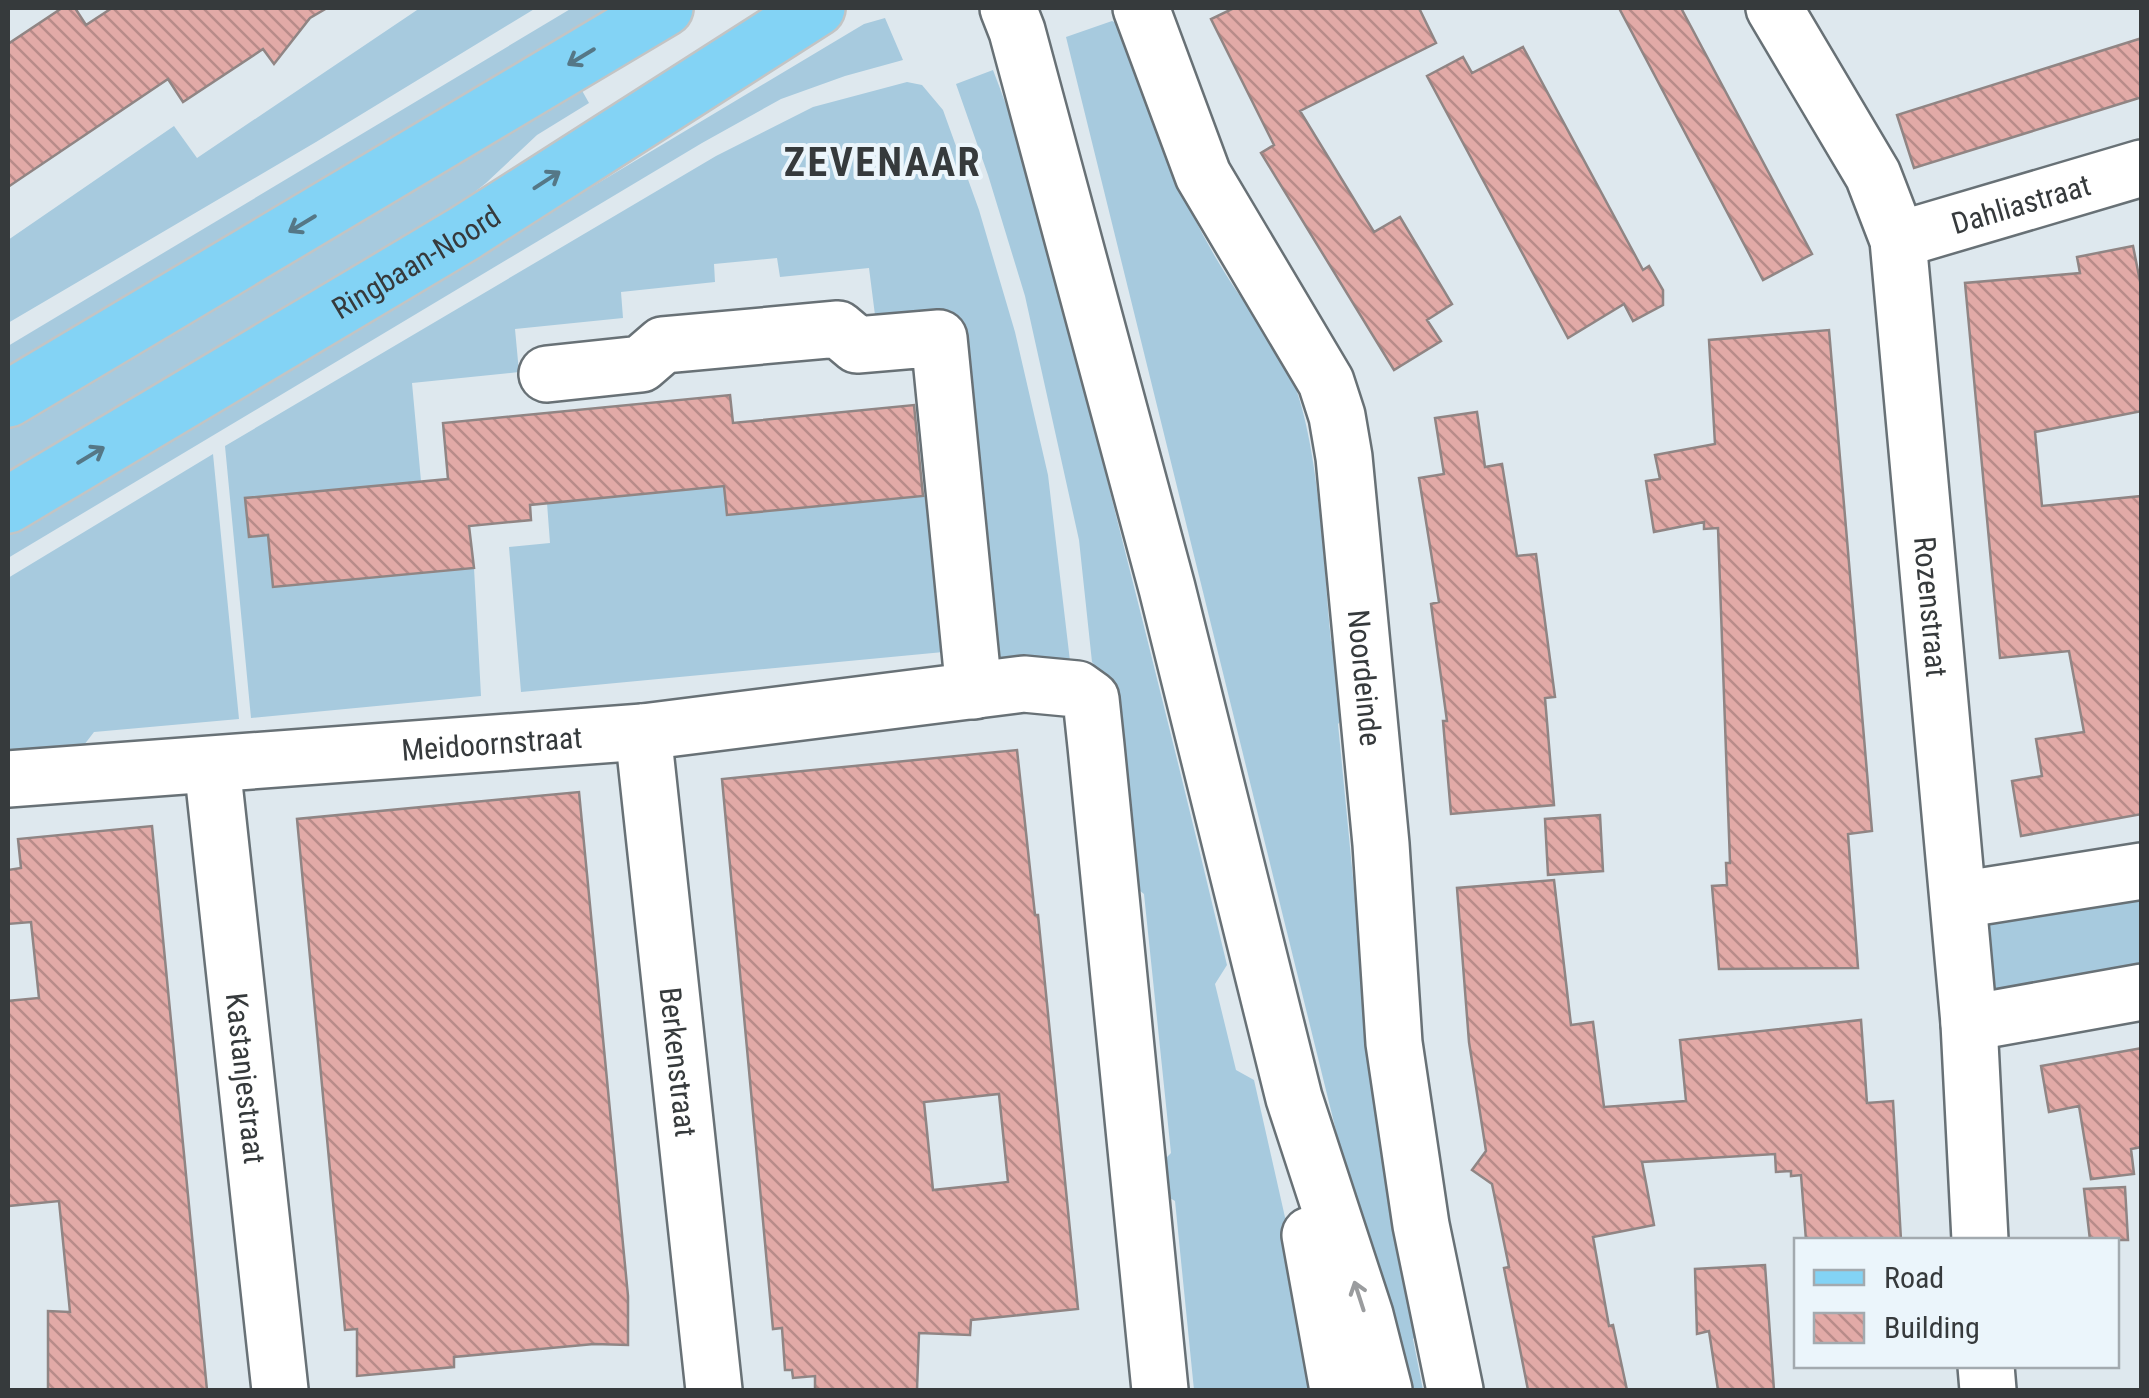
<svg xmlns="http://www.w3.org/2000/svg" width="2149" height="1398" font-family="'Roboto Condensed',sans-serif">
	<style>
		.grass { fill: #a7cade }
		.building { fill: url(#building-back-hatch); stroke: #908584; stroke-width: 2.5; fill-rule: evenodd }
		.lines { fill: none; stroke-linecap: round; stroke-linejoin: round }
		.minor-casing { stroke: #687176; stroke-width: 60 }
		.major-casing { stroke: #c3c4c4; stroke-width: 60 }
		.minor { stroke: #fff; stroke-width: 55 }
		.major { stroke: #83d3f5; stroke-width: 55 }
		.oneway { stroke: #557786 }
		.oneway2 { stroke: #9a9c9e }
		.labels { text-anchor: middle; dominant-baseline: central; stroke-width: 8; stroke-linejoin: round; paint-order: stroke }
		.street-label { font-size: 30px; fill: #363a3c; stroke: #ebf5fb }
		.district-label { font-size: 40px; font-weight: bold; letter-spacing: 2.5px; fill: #363a3c; stroke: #ebf5fb }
	</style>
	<defs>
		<pattern id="building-back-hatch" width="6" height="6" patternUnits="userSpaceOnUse" patternTransform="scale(2.5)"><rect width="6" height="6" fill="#e2aaa7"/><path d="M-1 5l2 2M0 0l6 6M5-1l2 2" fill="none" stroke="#b88b89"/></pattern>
	</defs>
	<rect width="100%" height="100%" fill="#dee8ee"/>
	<path class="grass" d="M420,8H536L316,142L8,323V240L174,126L197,158Z
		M572,8H611L8,366V346Z
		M885,18L903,60L845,76L781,99L702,143L8,558V536L864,24Z
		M1112,21L1135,31L1148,67L1139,85C1163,151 1188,214 1225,273C1244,305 1272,335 1288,369C1320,437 1323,564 1331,641L1346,650L1352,708L1338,724L1379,1145L1402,1274L1420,1286L1426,1323L1413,1339L1423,1390H1400L1066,37Z
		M993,70C1036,180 1061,298 1090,413C1137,597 1183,781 1227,965L1215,984L1236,1070L1254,1080L1324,1390H1194L1175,1201L1160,1192L1157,1167L1171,1153L1144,894L1130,883L1112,686L1092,662L1079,540L1025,296L988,175L956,84Z
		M907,82L922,85L943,110L979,210L1015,332L1048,475L1070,661L1005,669L986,648L952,316L876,323L869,268L780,277L777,258L714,264L715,282L621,292L623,318L515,329L519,372L412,383L421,481L245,498L249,536L268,535L273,587L474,568L481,696L251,718L225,446L716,156L813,107Z
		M580,87L589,103L537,135L486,183L452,210L8,475V426Z
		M213,454L239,719L94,732L84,745L8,753V578Z
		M724,486L728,515L939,494L954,651L521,692L509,547L550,543L547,503Z
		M2141,896V966L1995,995L1974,975L1984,919Z"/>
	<path class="building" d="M62,8H75L86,25L112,8H327L310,18L274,64L263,49L183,102L168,79L8,187V44Z
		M1234,8H1419L1436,43L1300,111L1374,232L1400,217L1452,304L1427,320L1441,341L1394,370L1261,153L1274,145L1211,19Z
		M1619,8H1681L1812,254L1763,280Z
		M2142,38V97L1914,168L1897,115Z
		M1523,47L1643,270L1649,266L1663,290V305L1633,321L1624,304L1568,338L1427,76L1463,57L1472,73Z
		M2133,246L2142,291V411L2035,432L2042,506L2142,496V814L2021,836L2012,781L2042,776L2036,739L2084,732L2069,651L2000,658L1965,283L2080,273L2077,257Z
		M1829,330L1872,831L1848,834L1858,968L1719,969L1712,886L1727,885L1726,863H1730L1718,528L1704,529V522L1654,532L1646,481L1660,479L1655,455L1715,444L1709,340Z
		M730,395L733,423L914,405L923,496L727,515L724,486L530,505L531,520L469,526L474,568L273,587L268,535L249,537L245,498L448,479L443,423Z
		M1477,412L1485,467L1502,464L1517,556L1536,554L1555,697L1545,698L1554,805L1451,814L1443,721H1447L1431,604L1439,602L1419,478L1444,474L1435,418Z
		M1017,750L1035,915H1038L1078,1309L971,1320L970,1335L919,1333L917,1390H815V1376L793,1378L792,1370H785L782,1328L773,1329L722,779ZM999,1094L1008,1182L933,1190L924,1102Z
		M579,792L628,1296V1345L594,1344L454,1357V1367L357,1376V1329L345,1330L297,819Z
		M1600,815L1603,871L1548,875L1545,819Z
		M152,826L207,1390H48V1311L70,1312L59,1201L8,1206V1001L39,998L31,922L8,924V870L21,868L18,839Z
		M1554,880L1571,1025L1593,1022L1604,1107L1686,1101L1680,1040L1861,1020L1867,1103L1893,1101L1901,1240H1806L1801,1175L1791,1176V1171L1776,1172L1775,1154L1642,1162L1654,1225L1593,1237L1609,1326L1613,1325L1627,1390H1528L1504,1268L1509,1267L1492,1184L1472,1170L1486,1151L1469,1042L1457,888Z
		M2142,1048V1147L2131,1149L2134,1174L2091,1179L2079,1106L2049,1112L2041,1066Z
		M2125,1187L2128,1240H2090L2084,1189Z
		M1765,1265L1774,1390H1718L1709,1331L1697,1334L1695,1269Z"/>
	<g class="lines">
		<g class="minor-casing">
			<g id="minor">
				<path d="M1008,8L1017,31L1167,588L1294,1098L1365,1315L1384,1390"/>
				<path id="s1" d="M1141,8L1203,175L1326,382L1337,416L1344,457L1381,844L1394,1043L1421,1225L1455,1390"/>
				<path id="s2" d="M1774,8L1873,175L1898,240L1969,1023L1980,1240"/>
				<path id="s3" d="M1898,240L2142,168"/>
				<path d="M547,374L641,364L663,345L838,329L857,345L939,338L974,691"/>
				<path id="s4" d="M643,732L714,1390"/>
				<path id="s5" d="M212,765L280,1390"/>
				<path id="s6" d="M8,779L643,732L1024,684L1077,689L1091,699L1096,746L1160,1390"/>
				<path d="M1959,900L2142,871"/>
				<path d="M1969,1023L2142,992"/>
				<path d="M1310,1235L1338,1390"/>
				<path d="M1986,1366L1988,1390"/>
			</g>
		</g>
		<g class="major-casing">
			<g id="major">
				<path d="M8,399L665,8"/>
				<path id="s7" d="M8,505L465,233L817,8"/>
			</g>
		</g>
		<use href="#minor" class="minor"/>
		<use href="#major" class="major"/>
	</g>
	<defs><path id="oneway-shaft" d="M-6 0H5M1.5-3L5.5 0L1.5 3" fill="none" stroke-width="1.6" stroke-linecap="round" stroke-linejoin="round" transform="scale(2.5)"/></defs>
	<g class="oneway">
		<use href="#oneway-shaft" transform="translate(581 57) rotate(149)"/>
		<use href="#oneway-shaft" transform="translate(547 180) rotate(-33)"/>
		<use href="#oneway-shaft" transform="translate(302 224) rotate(149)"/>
		<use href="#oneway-shaft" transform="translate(91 455) rotate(-31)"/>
	</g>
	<use class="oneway2" href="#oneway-shaft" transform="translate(1359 1296) rotate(-108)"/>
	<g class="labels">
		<g class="street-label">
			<text stroke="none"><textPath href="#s3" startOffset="128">Dahliastraat</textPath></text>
			<text stroke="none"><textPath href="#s7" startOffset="475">Ringbaan-Noord</textPath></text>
			<text stroke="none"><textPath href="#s2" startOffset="632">Rozenstraat</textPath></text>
			<text stroke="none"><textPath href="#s1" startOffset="718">Noordeinde</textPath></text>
			<text stroke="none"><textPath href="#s6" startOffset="485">Meidoornstraat</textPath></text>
			<text stroke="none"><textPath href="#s4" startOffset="332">Berkenstraat</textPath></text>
			<text stroke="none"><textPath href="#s5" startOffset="315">Kastanjestraat</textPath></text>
		</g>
		<g class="district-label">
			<text x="883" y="162">ZEVENAAR</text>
		</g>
	</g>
	<rect width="2149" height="1398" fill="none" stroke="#363a3c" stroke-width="20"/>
	<rect x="1794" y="1238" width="325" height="130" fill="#ebf5fb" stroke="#a3aaaf" stroke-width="2.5"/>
	<rect x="1814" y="1270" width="50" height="15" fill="#83d3f5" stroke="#a3aaaf" stroke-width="2.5"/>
	<text x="1884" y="1288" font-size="30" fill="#363a3c">Road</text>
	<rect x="1814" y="1313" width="50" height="30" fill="url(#building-back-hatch)" stroke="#a3aaaf" stroke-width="2.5"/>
	<text x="1884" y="1338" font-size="30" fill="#363a3c">Building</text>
</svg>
